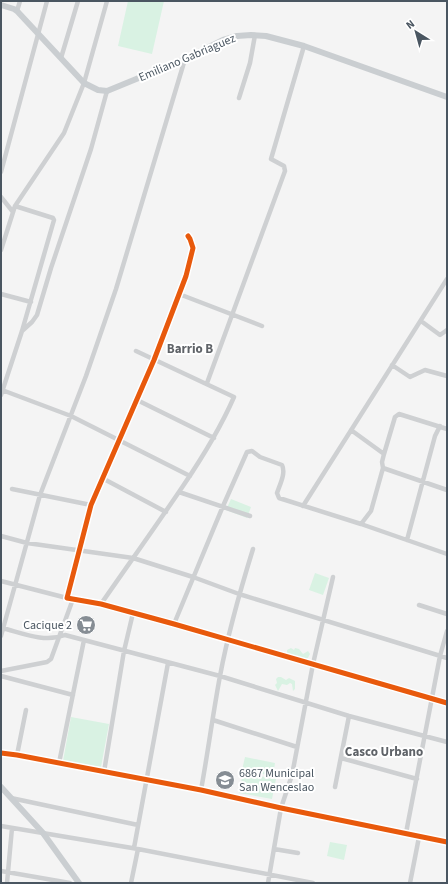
<svg xmlns="http://www.w3.org/2000/svg" width="448" height="884" font-family="'Source Sans 3',sans-serif">
	<style>
		.green { fill: #d9f2e3 }
		.lines { fill: none; stroke-linecap: round; stroke-linejoin: round }
		.minor { stroke: #ced0d2; stroke-width: 4.5 }
		.major { stroke: #caced1; stroke-width: 6 }
		.cycleway-casing { stroke: #fff; stroke-width: 8 }
		.cycleway { stroke: #e8590c; stroke-width: 5 }
		.labels { text-anchor: middle; dominant-baseline: central; stroke-width: 4; stroke-linejoin: round; paint-order: stroke }
		.street-label { font-size: 12px; fill: #4a5661; stroke: #fff }
		.poi-label { font-size: 12px; fill: #4a5661; stroke: #fff; text-anchor: end }
		.neighbourhood-label { font-size: 13px; font-weight: bold; fill: #5f6368; stroke: #fff }
	</style>
	<rect width="100%" height="100%" fill="#f4f4f4"/>
	<path class="green" d="M128,1H164L152,54L118,46Z
		M231,499L251,507L247,518L226,510Z
		M315,573L329,578L323,595L309,590Z
		M291,648L294,650L295,648L299,649L303,654L308,651L310,654L308,658L304,660L296,656L287,655V650Z
		M278,677H281L286,680L289,678L295,681V689L293,691L292,684L290,683L287,685L282,684L278,691L275,685L277,683L276,679Z
		M71,717L109,724L101,767L63,761Z
		M245,757L275,763L273,776L242,770Z
		M243,773L276,779L272,799L239,793Z
		M330,842L347,845L344,860L327,856Z"/>
	<g class="lines">
		<path class="minor" d="M17,11L20,1
			M61,58L78,1
			M239,98L250,63L255,35
			M1,172L47,1
			M1,197L13,212
			M188,236L190,239L193,248L186,276L154,360L91,505L67,598L101,604L174,624L447,703
			M1,250L15,206
			M1,294L31,302
			M179,294L262,326
			M421,321L440,335L447,330
			M22,331L32,322L37,315L51,268L91,149L107,91
			M392,365L410,377L425,370L447,376
			M207,383L285,171L284,166L271,159L304,46
			M2,390L71,416L190,476
			M1,395L22,331L54,220L53,218L15,206L64,133L84,83L107,1
			M137,400L214,438
			M351,430L384,454L382,462L383,468L447,490
			M384,454L395,417L399,414L447,429
			M102,478L166,512
			M12,489L91,505
			M179,492L250,516
			M303,506L447,279
			M361,524L447,554
			M1,536L27,543L133,558L193,577L239,594L447,658
			M407,540L435,436L440,426
			M1,581L67,598
			M101,604C128,565 156,526 183,486C202,458 220,429 234,397L136,351
			M419,605L447,614
			M174,624L223,506L247,452L252,451L260,457L282,465C286,473 280,484 277,493L279,498L361,524L371,511L383,468
			M2,628C22,633 44,643 65,635L220,676L349,716L447,742
			M1,636L40,495L86,376L116,289L185,59
			M1,671L47,662L51,659L73,599
			M1,676L73,695
			M213,720L297,747
			M1,753L17,755L201,790L281,808L447,842
			M17,755L26,710
			M341,758L417,779
			M59,763L84,640
			M104,772L124,651L133,613
			M335,787L349,716
			M201,790C208,752 213,713 220,676C228,633 240,591 253,549
			M11,798L138,825
			M1,826L138,849L313,883
			M406,833L440,656L447,631
			M134,848L168,663
			M274,849L298,853
			M1,871L70,883
			M7,883L12,828
			M131,883L138,849
			M268,883L281,808L292,775L313,664L333,577
			M410,883L419,837"/>
		<path class="major" d="M1,5L14,9L17,11L84,83L98,90L107,91L185,59L223,40L237,36L251,35L266,36L304,46L447,97
			M1,787L43,833L79,883"/>
		<g class="cycleway-casing">
			<path id="cycleway" d="M188,236L190,239L193,248L186,276L154,360L91,505L67,598L101,604L174,624L447,703
				M1,753L17,755L201,790L281,808L447,842"/>
		</g>
		<use href="#cycleway" class="cycleway"/>
	</g>
	<defs>
		<g id="supermarket-disc" transform="scale(1)"><circle r="9.5" fill="#868d94" stroke="#fff"/><path d="M-6-5.5h2.5l.6 2H6L4.5 2H-2.5L-4.4-4H-6ZM-1.5 3.2a1.3 1.3 0 1 0 .1 0ZM3 3.2a1.3 1.3 0 1 0 .1 0Z" fill="#fff"/></g>
		<g id="school-disc" transform="scale(1)"><circle r="9.5" fill="#868d94" stroke="#fff"/><path d="M0-5L7-2L0 1L-7-2ZM-4 1L0 2.5L4 1V4Q0 6-4 4Z" fill="#fff"/></g>
	</defs>
	<g fill-rule="evenodd">
		<use href="#supermarket-disc" x="86" y="625"/>
		<use href="#school-disc" x="225" y="780"/>
	</g>
	<g class="labels">
		<g class="street-label">
			<text transform="translate(187 58) rotate(-23)">Emiliano Gabriaguez</text>
		</g>
		<g class="poi-label">
			<text x="72" y="625">Cacique 2</text>
			<text x="239" y="773" text-anchor="start">6867 Municipal<tspan x="239" dy="14">San Wenceslao</tspan></text>
		</g>
		<g class="neighbourhood-label">
			<text x="190" y="349">Barrio B</text>
			<text x="384" y="752">Casco Urbano</text>
		</g>
	</g>
	<rect width="448" height="884" fill="none" stroke="#4a5661" stroke-width="4"/>
	<g transform="translate(416 32) rotate(323)" stroke="#ffffff" stroke-width="3" paint-order="stroke">
	<path d="M0-3L7 15L0 10L-7 15Z" fill="#4a5661"/>
	<text y="-6" font-size="11" font-weight="bold" text-anchor="middle" fill="#4a5661">N</text>
	</g>
</svg>
